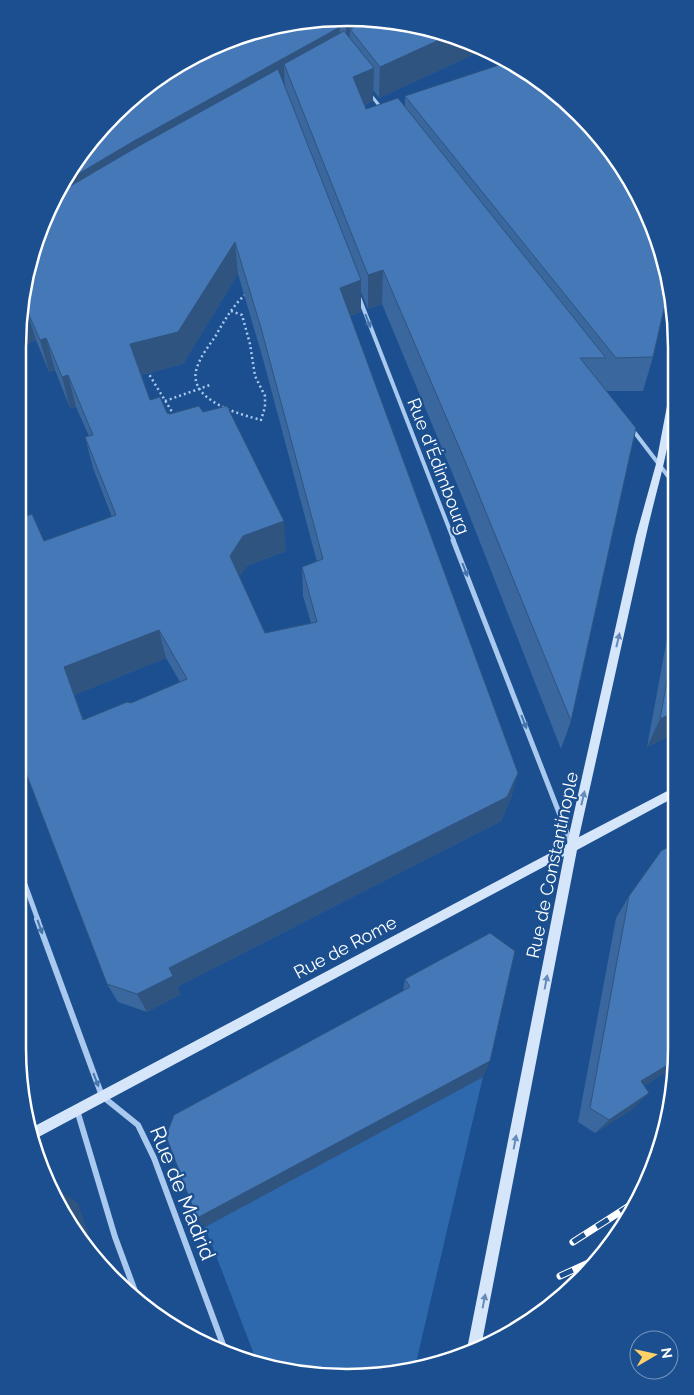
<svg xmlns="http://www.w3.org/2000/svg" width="694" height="1395" font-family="Raleway,sans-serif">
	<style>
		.green { fill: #2e69ad }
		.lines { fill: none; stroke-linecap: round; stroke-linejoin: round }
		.path { stroke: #a9c9ee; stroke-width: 2.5; stroke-dasharray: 2 3; stroke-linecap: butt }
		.street-far3 { stroke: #a9c9ee; stroke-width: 3 }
		.street-far2 { stroke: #a9c9ee; stroke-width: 4 }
		.street-far1 { stroke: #a9c9ee; stroke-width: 5 }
		.street { stroke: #a9c9ee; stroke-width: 6 }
		.secondary { fill: #d6e6fa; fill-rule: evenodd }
		.rail-casing { stroke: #fff; stroke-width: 7 }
		.rail { stroke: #1b4f8f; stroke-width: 5; stroke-dasharray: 14; stroke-linecap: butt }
		.wall { fill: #3a679d; fill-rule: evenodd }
		.shaded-wall { fill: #305480 }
		.building { fill: #4478b7; stroke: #305480; fill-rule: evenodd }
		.oneway { fill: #4674ac }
		.oneway2 { fill: #668bba }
		.labels { text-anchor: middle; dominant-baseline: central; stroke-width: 4.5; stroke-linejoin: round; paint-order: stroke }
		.street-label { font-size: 18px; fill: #fff; stroke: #1b4f8f }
		.near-street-label { font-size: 21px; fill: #fff; stroke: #1b4f8f }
		.rim { fill: none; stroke: #fff; stroke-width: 2.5 }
	</style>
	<rect width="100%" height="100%" fill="#1b4f8f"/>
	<path class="green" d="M483,1077L415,1367L390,1375L282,1371L257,1362L205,1227Z"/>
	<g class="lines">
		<path class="path" d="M231,311L242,315L250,344L255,376L265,396V407L261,420C239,414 190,401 196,371C199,358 208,347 215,337C224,321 233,305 247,293
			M147,371L174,415
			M165,401L210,385"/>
		<path class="street-far3" d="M370,94L382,109"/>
		<path class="street-far2" d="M359,297L454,541
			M632,429L674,484"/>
		<path class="street-far1" d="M453,540L570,841
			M18,865L38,920"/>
		<path class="street" d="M37,919L102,1096L138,1125L154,1158L225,1350
			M77,1110L115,1237L139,1302"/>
		<path class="secondary" d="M674,387C674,440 656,489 645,540C623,639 601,738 579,837L675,787V797L577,850L481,1347L468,1351L467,1349L564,856L33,1140L31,1128L567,844L636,536L656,464L670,390Z"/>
		<g class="rail-casing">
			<path id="rail" d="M573,1242L637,1201
				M560,1276L595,1260"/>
		</g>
		<use href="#rail" class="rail"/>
	</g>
	<path class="wall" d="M368,18L432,29L482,47L481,51L379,98L373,90V101L365,105L366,109L405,107V96L653,357L643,391H607L571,721L561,749L461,494L382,304L368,309L361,292V312L350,316L518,773L511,798L501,821L177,987L181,994L147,1012L118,1002L107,984L44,541L112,517L93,468L85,437L89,436L76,407L70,408L55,370L49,372L36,340L18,348V326L29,262L304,20ZM238,274L263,359L317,562L302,567L303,596L311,623L265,633L239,577L247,566L286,551L167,413L150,400L141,375L183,364ZM166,658L180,682L131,703L84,720L74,695Z
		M675,595V733L647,747Z
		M629,896L676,1066L644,1086L634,1108L595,1133L578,1122L616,918Z
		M405,979L483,1077L205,1227L197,1218L403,991Z"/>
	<path class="shaded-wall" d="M368,18L410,25L350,29V53L346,55V24L358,19Z
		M340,27V59L284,64L285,90L51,202L63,183L134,141Z
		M450,35L482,47L481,51L379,98L380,67Z
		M374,68L373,101L353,111V77Z
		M235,242L238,274L183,364L136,376L130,344Z
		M383,270L382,304L368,309V275Z
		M361,280V312L340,320V288Z
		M26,308L36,340L18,348V326L21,311Z
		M46,338L55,370L49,372L40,340Z
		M68,375L76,407L70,408L62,377Z
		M284,521L286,551L247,566L234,586L230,556L243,536Z
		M159,630L166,658L74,695L93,746L64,667Z
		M675,712V733L647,747L660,719Z
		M518,773L511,798L501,821L177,987L181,994L147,1012L137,994L169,968Z
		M18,1019L27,1048L20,1062L18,1048Z
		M676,1060V1066L626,1097L641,1081Z
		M490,1061L483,1077L205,1227L197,1218Z
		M649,1093L634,1108L595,1133L609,1120Z
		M63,1193L78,1203L98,1262L86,1249L75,1228Z"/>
	<path class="building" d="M333,19L340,27L134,141L63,183L85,147L130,99L182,62L241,35L304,20Z
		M342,19H358L346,24Z
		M373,19L432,29L450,35L380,67L350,29Z
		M344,31L374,68L353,77L366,109L398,98L606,358H580L636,428L571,721L465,461L383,270L368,275L284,64Z
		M508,62L564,99L609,147L652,221L669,287L653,357L616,358L405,96Z
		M278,69L361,280L340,288L518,773L507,797L169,968L173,976L137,994L107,984L18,752V519L32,514L44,541L116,515L85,437L93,435L68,375L62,377L46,338L40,340L26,308L21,311L29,262L51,202L55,195L137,147ZM235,242L261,328L323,559L302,567L317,622L265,633L230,556L243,536L284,521L227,406L203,412L199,406L170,414L167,413L160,397L150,400L130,344L178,332ZM159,630L187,679L131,703L127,702L83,720L64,667Z
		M675,636V712L660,719Z
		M675,843L676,1060L641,1081L649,1093L609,1120L590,1108L629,896L661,851Z
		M490,933L515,951L490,1061L197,1218L166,1136L174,1115L410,987L405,979Z
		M54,1190L63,1193L75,1228Z"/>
	<defs><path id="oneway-solid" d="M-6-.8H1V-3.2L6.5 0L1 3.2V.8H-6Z" transform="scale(1.25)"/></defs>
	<g class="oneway">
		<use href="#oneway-solid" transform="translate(368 321) rotate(69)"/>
		<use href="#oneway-solid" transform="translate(465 570) rotate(69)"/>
		<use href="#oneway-solid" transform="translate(524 722) rotate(69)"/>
		<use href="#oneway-solid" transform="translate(40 927) rotate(70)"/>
		<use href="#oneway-solid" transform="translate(96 1080) rotate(69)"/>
	</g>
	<g class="oneway2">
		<use href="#oneway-solid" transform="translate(618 640) rotate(-77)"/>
		<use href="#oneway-solid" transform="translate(583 798) rotate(-77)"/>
		<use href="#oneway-solid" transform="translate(546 982) rotate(-79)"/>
		<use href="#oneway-solid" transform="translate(515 1142) rotate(-79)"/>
		<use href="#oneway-solid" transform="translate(484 1301) rotate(-79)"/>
	</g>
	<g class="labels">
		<g class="street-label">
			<text transform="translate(439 466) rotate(69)">Rue d'Édimbourg</text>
			<text transform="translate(552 865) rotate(-78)">Rue de Constantinople</text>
			<text transform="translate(345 947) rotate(-28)">Rue de Rome</text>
		</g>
		<g class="near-street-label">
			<text transform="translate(183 1193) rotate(68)">Rue de Madrid</text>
		</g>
	</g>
	<path d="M0 0H694V1395H0ZM347 26H347A321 321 0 0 1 668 347V1048A321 321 0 0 1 347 1369H347A321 321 0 0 1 26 1048V347A321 321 0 0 1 347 26Z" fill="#1b4f8f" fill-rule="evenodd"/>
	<path class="rim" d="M347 26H347A321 321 0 0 1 668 347V1048A321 321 0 0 1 347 1369H347A321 321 0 0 1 26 1048V347A321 321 0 0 1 347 26Z"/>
	<g transform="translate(654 1355) rotate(81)"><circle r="24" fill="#1b4f8f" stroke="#7695bc"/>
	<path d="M0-4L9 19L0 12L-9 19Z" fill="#ffd166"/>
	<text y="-8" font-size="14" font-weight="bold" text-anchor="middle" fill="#ffffff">N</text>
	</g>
</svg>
